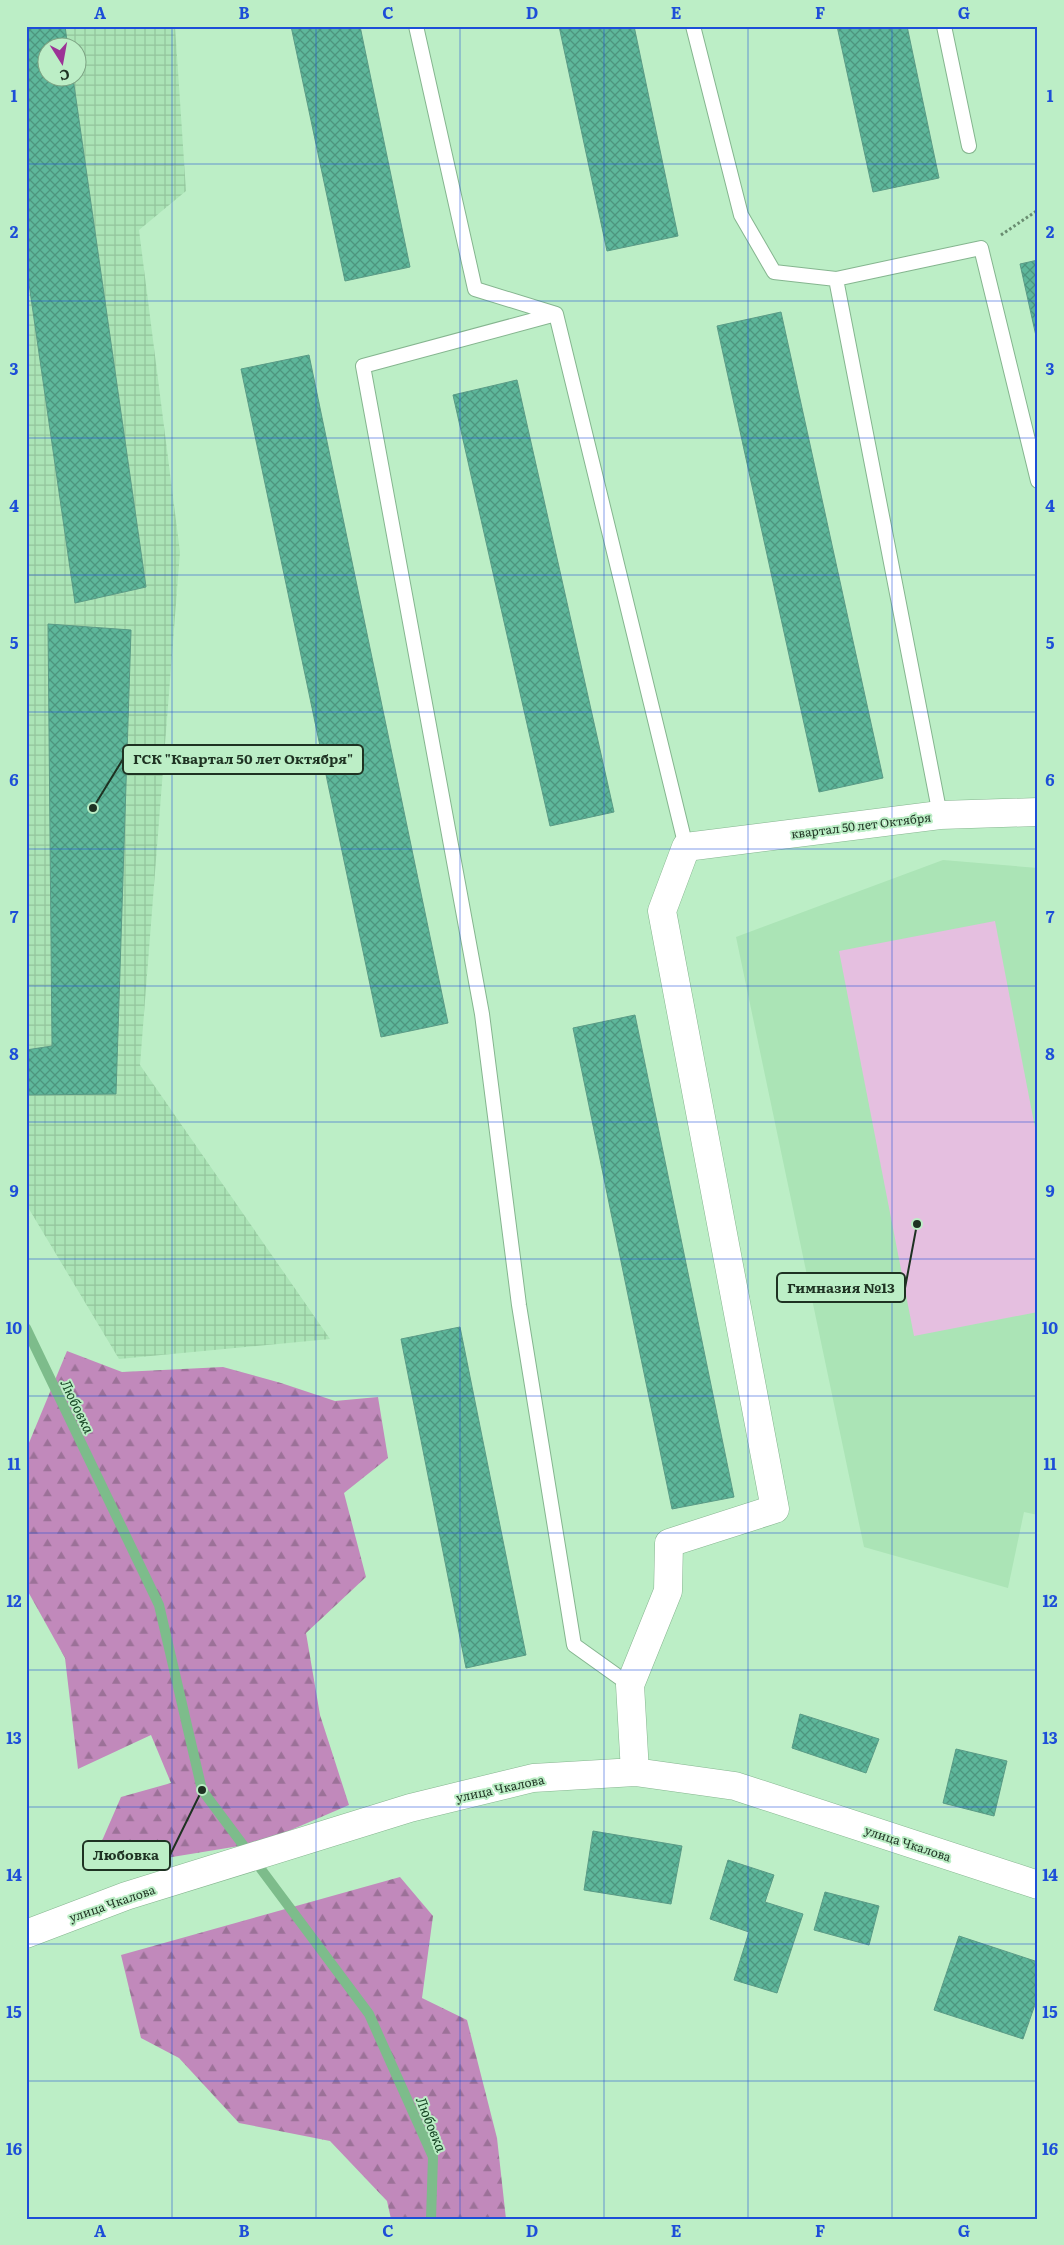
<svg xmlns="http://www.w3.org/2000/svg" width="1064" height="2245" font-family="Literata,serif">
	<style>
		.built { fill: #abe4b6 }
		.industrial { fill: url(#industrial-grid); fill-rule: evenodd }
		.forest { fill: url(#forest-firs) }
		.pitch { fill: #e5bfe0 }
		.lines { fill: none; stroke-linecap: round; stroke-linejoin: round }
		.stream { stroke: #7dbc8b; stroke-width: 10 }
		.building { fill: url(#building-cross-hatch); stroke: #5a9b86 }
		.lane-casing { stroke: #85b58f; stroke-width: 16 }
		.street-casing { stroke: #85b58f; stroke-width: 29 }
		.path { stroke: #698c70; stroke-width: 3; stroke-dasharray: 2.5 2.5; stroke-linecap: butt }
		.lane { stroke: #fff; stroke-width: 14 }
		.street { stroke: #fff; stroke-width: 28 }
		.grid { fill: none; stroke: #1d4ed8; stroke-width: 1; stroke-opacity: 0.55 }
		.labels { text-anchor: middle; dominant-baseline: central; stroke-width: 4; stroke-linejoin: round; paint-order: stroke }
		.street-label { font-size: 12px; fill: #1e3222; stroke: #bceec6 }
		.water-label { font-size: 14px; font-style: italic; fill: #164524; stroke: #bceec6 }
		.leader { fill: none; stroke: #1e3222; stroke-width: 2 }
		.callout-dot { fill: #1e3222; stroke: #bceec6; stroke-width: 2 }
		.callout { fill: #bceec6; stroke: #1e3222; stroke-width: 2 }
		.callout-label { font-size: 14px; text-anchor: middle; font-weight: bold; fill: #1e3222 }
		.neatline { fill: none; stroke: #1d4ed8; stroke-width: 2 }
		.grid-label { font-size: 16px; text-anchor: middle; font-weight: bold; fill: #1d4ed8 }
	</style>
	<defs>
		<pattern id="industrial-grid" width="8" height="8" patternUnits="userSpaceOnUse" patternTransform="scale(1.25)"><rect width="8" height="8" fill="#abe4b6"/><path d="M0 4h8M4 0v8" fill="none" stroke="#93c49c"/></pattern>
		<pattern id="forest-firs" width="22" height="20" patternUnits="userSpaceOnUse" patternTransform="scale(1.25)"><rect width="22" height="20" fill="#c189bb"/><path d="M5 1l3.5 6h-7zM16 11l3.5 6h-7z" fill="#9c7198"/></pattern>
		<pattern id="building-cross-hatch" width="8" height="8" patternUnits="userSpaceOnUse" patternTransform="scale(1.25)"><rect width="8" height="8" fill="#5eb79b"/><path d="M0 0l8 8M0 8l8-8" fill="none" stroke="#4d957e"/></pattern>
	</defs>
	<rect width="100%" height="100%" fill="#bceec6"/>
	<path class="built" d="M943,860L1038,868V1515L1024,1512L1008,1588L864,1547L736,937Z"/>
	<path class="industrial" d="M26,26H175L186,191L139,230L180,552L140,1065L330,1339L119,1359L26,1204ZM48,48H78V78H48Z"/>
	<path class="forest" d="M67,1351L122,1372L223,1367L281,1383L335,1401L378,1397L388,1458L344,1493L366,1577L306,1633L320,1715L349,1805L263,1842L154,1860L101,1843L121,1797L171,1783L151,1735L78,1769L65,1658L26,1588V1450Z
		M400,1877L433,1916L422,1998L467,2020L497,2138L506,2219H391L387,2201L330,2141L239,2123L179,2058L141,2038L121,1955Z"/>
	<path class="pitch" d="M995,921L1038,1143V1312L914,1336L839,951Z"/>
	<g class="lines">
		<path class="stream" d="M26,1328L159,1605L202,1790L369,2014L433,2157L431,2219"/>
	</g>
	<path class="building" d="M26,26H65L68,48H48V78H73L146,587L75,603L26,263Z
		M291,26H360L410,267L345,281Z
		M559,26H634L678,236L607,251Z
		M837,26H907L939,178L873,192Z
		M1038,260V345L1020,264Z
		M781,312L883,778L819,792L717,326Z
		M309,355L448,1023L381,1037L241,369Z
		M517,380L614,812L550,826L453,395Z
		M48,624L131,630L116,1094L26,1095V1050L52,1046Z
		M635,1015L734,1497L672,1509L573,1028Z
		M460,1327L526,1655L466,1668L401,1339Z
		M800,1714L879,1739L866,1773L792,1748Z
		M956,1749L1007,1761L994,1816L943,1803Z
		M593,1831L682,1846L671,1904L584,1890Z
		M728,1860L774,1875L765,1902L803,1914L777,1993L734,1980L749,1932L710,1919Z
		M825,1892L879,1906L869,1945L814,1930Z
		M959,1936L1038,1962V1996L1023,2039L934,2010Z"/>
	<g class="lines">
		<g class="lane-casing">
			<path id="lane" d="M416,26L475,289L556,314
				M693,26L741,215L774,272L836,279
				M944,26L969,146
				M940,815L836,279L981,248L1038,481
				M630,1685L574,1645L519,1305L482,1014L363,366L556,314L686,847"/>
		</g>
		<g class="street-casing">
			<path id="street" d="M635,1772L630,1685L668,1591L669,1543L775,1509L662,911L686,847L940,815L1038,812
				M26,1934L126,1896L410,1808L533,1778L635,1772L735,1786L1038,1885"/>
		</g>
		<path class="path" d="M1001,235L1038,210"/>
		<use href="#lane" class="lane"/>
		<use href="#street" class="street"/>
	</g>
	<path class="grid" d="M172,26V2219M316,26V2219M460,26V2219M604,26V2219M748,26V2219M892,26V2219M26,164H1038M26,301H1038M26,438H1038M26,575H1038M26,712H1038M26,849H1038M26,986H1038M26,1122H1038M26,1259H1038M26,1396H1038M26,1533H1038M26,1670H1038M26,1807H1038M26,1944H1038M26,2081H1038"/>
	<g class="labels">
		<g class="street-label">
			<text transform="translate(861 825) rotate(-7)">квартал 50 лет Октября</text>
			<text transform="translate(500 1788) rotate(-12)">улица Чкалова</text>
			<text transform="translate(908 1843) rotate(18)">улица Чкалова</text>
			<text transform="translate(112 1903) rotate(-19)">улица Чкалова</text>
		</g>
		<g class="water-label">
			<text transform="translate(78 1406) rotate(64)">Любовка</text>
			<text transform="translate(432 2124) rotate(68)">Любовка</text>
		</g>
	</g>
	<path class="leader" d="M93 808L123 759M917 1224L905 1288M202 1790L170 1855"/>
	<g class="callout-dot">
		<circle cx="93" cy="808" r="5"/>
		<circle cx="917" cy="1224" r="5"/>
		<circle cx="202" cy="1790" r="5"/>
	</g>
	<g class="callout">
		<rect x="123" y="745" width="240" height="29" rx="5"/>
		<rect x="777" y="1273" width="128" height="29" rx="5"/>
		<rect x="83" y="1841" width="87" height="29" rx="5"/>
	</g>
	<g class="callout-label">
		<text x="243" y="764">ГСК "Квартал 50 лет Октября"</text>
		<text x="841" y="1293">Гимназия №13</text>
		<text x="126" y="1860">Любовка</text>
	</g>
	<rect width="1064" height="2245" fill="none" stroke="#bceec6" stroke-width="55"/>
	<g transform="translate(62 62) rotate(169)"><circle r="24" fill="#bceec6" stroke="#7da384"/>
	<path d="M0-4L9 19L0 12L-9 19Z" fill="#9c3396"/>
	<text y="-8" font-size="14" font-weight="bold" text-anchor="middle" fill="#1e3222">С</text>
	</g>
	<rect x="28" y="28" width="1008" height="2190" class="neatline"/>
	<g class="grid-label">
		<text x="100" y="19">A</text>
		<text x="244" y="19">B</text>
		<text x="388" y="19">C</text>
		<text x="532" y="19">D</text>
		<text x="676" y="19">E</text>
		<text x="820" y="19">F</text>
		<text x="964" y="19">G</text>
		<text x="14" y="102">1</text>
		<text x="1050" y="102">1</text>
		<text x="14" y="238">2</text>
		<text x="1050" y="238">2</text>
		<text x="14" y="375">3</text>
		<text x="1050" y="375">3</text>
		<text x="14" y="512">4</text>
		<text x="1050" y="512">4</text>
		<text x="14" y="649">5</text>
		<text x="1050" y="649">5</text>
		<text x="14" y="786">6</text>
		<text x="1050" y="786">6</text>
		<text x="14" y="923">7</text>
		<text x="1050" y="923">7</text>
		<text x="14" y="1060">8</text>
		<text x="1050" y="1060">8</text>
		<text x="14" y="1197">9</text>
		<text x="1050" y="1197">9</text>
		<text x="14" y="1334">10</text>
		<text x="1050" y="1334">10</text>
		<text x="14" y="1470">11</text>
		<text x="1050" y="1470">11</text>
		<text x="14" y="1607">12</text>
		<text x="1050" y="1607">12</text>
		<text x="14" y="1744">13</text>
		<text x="1050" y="1744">13</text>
		<text x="14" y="1881">14</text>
		<text x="1050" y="1881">14</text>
		<text x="14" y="2018">15</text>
		<text x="1050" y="2018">15</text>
		<text x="14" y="2155">16</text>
		<text x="1050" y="2155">16</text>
		<text x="100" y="2237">A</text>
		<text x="244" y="2237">B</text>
		<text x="388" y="2237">C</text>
		<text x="532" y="2237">D</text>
		<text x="676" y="2237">E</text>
		<text x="820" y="2237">F</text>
		<text x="964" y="2237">G</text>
	</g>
</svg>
